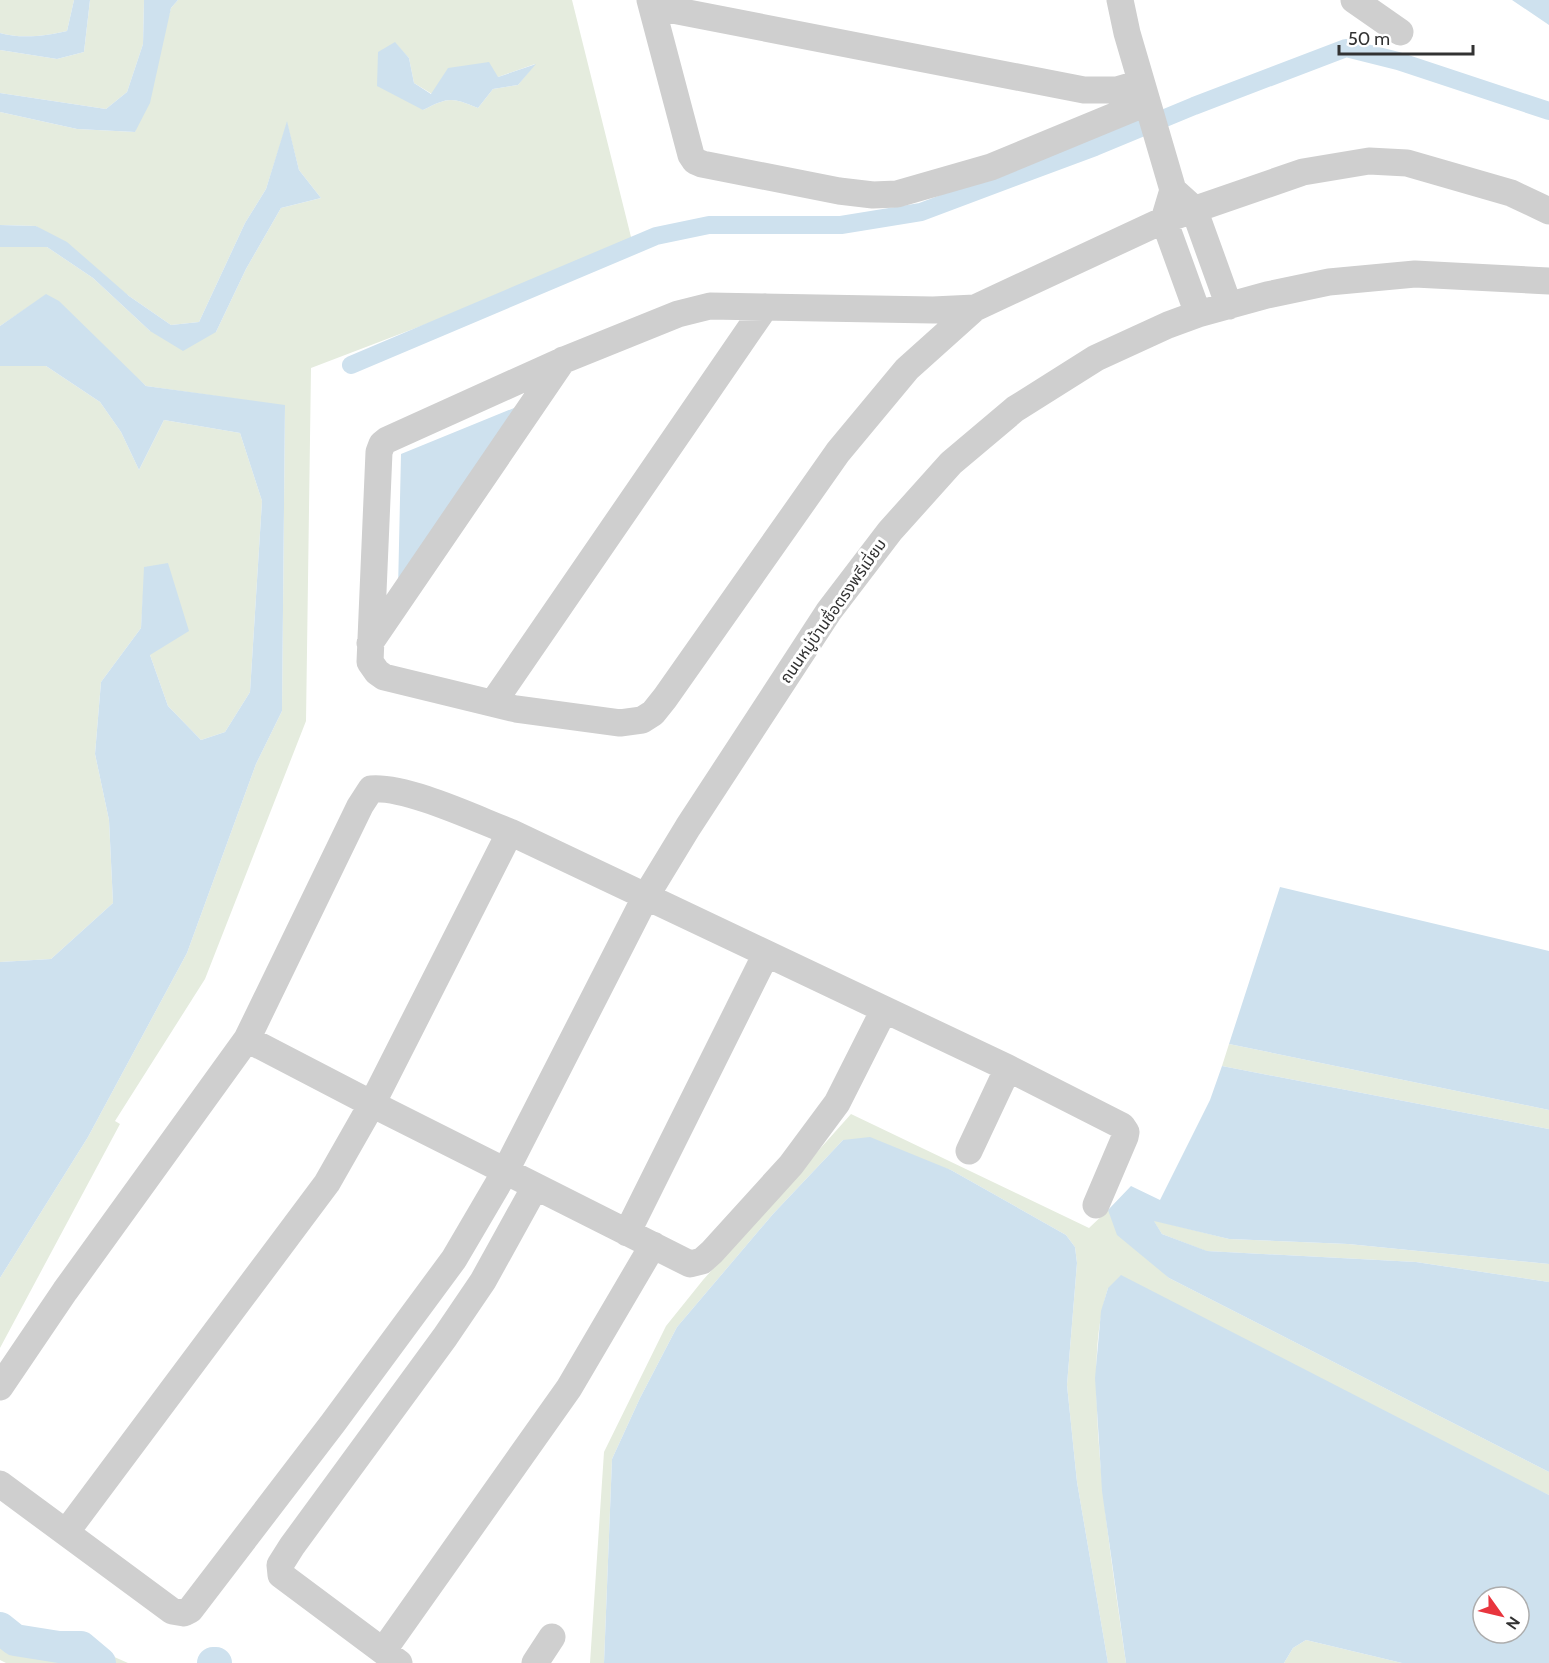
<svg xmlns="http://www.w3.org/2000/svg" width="1549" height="1663" font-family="Cabin,'Noto Sans Thai',sans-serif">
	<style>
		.green { fill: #e5ecde; fill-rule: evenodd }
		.water { fill: #cee1ee; fill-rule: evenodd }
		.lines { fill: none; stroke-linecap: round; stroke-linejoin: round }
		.canal { stroke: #cee1ee; stroke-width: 18 }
		.river { stroke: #cee1ee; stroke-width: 32 }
		.minor { stroke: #cfcfcf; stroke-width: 27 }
		.labels { text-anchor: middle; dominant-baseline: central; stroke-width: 6; stroke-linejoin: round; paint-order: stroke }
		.street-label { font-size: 16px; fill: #323232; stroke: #fff }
	</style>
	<rect width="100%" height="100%" fill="#fff"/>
	<path class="green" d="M0,0H74L67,31C47,36 20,39 0,33Z
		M90,0H144L143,44L127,92L106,109L0,93V50L57,59L84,52Z
		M178,0H572L633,245L311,368L306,721L205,979L115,1121L120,1124L0,1348V1278L88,1137L187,953L256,764L282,711L285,406L146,386L46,295L0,326V247H47L93,278L150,331L216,332L246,269L281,208L321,198L299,170L287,123L266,189L245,223L199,322L171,325L129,296L36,226L0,225V112L77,129L135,132L171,8ZM395,43L409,58L414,83L432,94L498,77L535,64L518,85L493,89L478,108C451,97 449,97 423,110Z
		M0,366H46L100,402L121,432L139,470L164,420L240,433L262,501L250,692L225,732L201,740L168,706L150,655L145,567L141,628L101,682L95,754L109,820L113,903L51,959L0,962Z
		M1229,1044L1549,1110V1129L1222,1066Z
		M851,1114L1089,1228L1108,1210L1169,1278L1549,1472V1495L1108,1288C1093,1335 1096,1384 1098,1432C1103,1510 1115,1586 1126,1663H1108L1077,1482L1067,1385L1077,1263L1075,1247L1066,1235L951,1170L843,1140L773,1214L677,1327L640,1398L612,1459L604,1663H590L604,1452L666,1326L703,1280Z
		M1153,1220L1229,1239L1348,1244L1549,1264V1282L1416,1262L1206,1251L1162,1234Z
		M0,1637H69L128,1663H6L0,1660Z
		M1306,1640L1402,1663H1284L1293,1648Z"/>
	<path class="water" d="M74,0H90L84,52L57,59L0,50V33C20,39 47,36 67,31Z
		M144,0H178L171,8L150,103L135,132L77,129L0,112V93L106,109L127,92L143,44Z
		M1512,0H1549V25Z
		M395,42L409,58L414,83L431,94L448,68L489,62L498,77L536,64L518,85L493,89L478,108C451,97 449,97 423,110L377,86L378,52Z
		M287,121L299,170L321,198L281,208L246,269L216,332L183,351L150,331L93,278L47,247H0V225L36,226L67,242L129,296L171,325L199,322L245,223L266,189Z
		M46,294L59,301L146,386L285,405L282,711L256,764L187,953L88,1137L0,1278V962L51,959L113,903L109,820L95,754L101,682L141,628L144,567L168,563L189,631L150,655L168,706L201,740L225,732L250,692L262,501L240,433L164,420L139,470L121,432L100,402L46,366H0V326Z
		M536,399L398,590L401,454Z
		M1280,887L1549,951V1110L1229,1044Z
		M1222,1066L1549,1129V1264L1348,1244L1229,1239L1154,1221L1162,1234L1207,1251L1416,1262L1549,1282V1472L1169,1278L1117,1235L1108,1210L1131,1186L1160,1200L1210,1100Z
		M870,1137L951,1170L1066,1235L1075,1247L1077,1263L1067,1385L1077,1482L1108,1663H604L612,1459L640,1398L677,1327L773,1214L843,1140Z
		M1121,1275L1549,1495V1663H1402L1306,1640L1293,1648L1284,1663H1126L1102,1491L1095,1378L1101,1311L1108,1288ZM1483,1597H1519V1633H1483Z"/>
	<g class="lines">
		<path class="canal" d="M351,365L656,236L709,225H841L921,212L1095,147L1194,106L1346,48L1398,61L1549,111"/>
		<path class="river" d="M0,1628L15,1640L59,1647H81L100,1663
			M213,1663H216"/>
		<path class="minor" d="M650,0L691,155L695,161L702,164L839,191L873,195L897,194L991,167L1146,103
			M1120,0L1127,33L1173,190
			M1354,0L1400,32
			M652,6L1084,90H1117L1141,83
			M975,308L933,310L710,306L678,314L564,360L387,440L382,444L379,452L370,662L377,672L384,677L516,709L620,723L642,720L653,713L665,698L838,452L907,369L975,308L1164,220L1303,172L1369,161L1407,163L1511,193L1549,211
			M1198,314L1164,220L1173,190L1194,209L1229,306
			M370,643L563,360
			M493,703L765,307
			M247,1039L372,1104L690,1264L702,1261L712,1252L791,1165L837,1103L884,1010
			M969,1151L1008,1068
			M627,1233L766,954
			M0,1387L65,1291L247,1039L360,806L371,789C407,786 476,819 510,832L1008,1068L1122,1126L1126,1132L1125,1137L1096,1205
			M0,1484L172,1611L184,1613L190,1610L333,1423L454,1259L505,1172L646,896L688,827L829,611L890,531L951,463L1015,409L1096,358L1168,325L1198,314L1267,295L1329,282L1415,274L1549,281
			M67,1531L327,1183L372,1104L510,832
			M383,1651L569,1388L653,1245
			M399,1663L281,1575L280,1565L292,1546L445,1337L483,1281L535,1187
			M535,1663L552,1637"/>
	</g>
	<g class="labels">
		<g class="street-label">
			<text transform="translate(833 611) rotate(-55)">ถนนหมู่บ้านซื่อตรงพรีเมี่ยม</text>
		</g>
	</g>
	<g transform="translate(1501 1615) rotate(124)"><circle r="28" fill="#ffffff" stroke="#adadad" stroke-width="1.5"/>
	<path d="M0-4.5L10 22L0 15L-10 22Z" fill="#e8353e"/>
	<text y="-9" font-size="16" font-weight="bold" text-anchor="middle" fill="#323232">N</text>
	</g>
	<path d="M1339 45v9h134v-9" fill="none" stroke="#323232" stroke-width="3"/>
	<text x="1348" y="45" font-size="18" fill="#323232" stroke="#ffffff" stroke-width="4.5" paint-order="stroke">50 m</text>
</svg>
